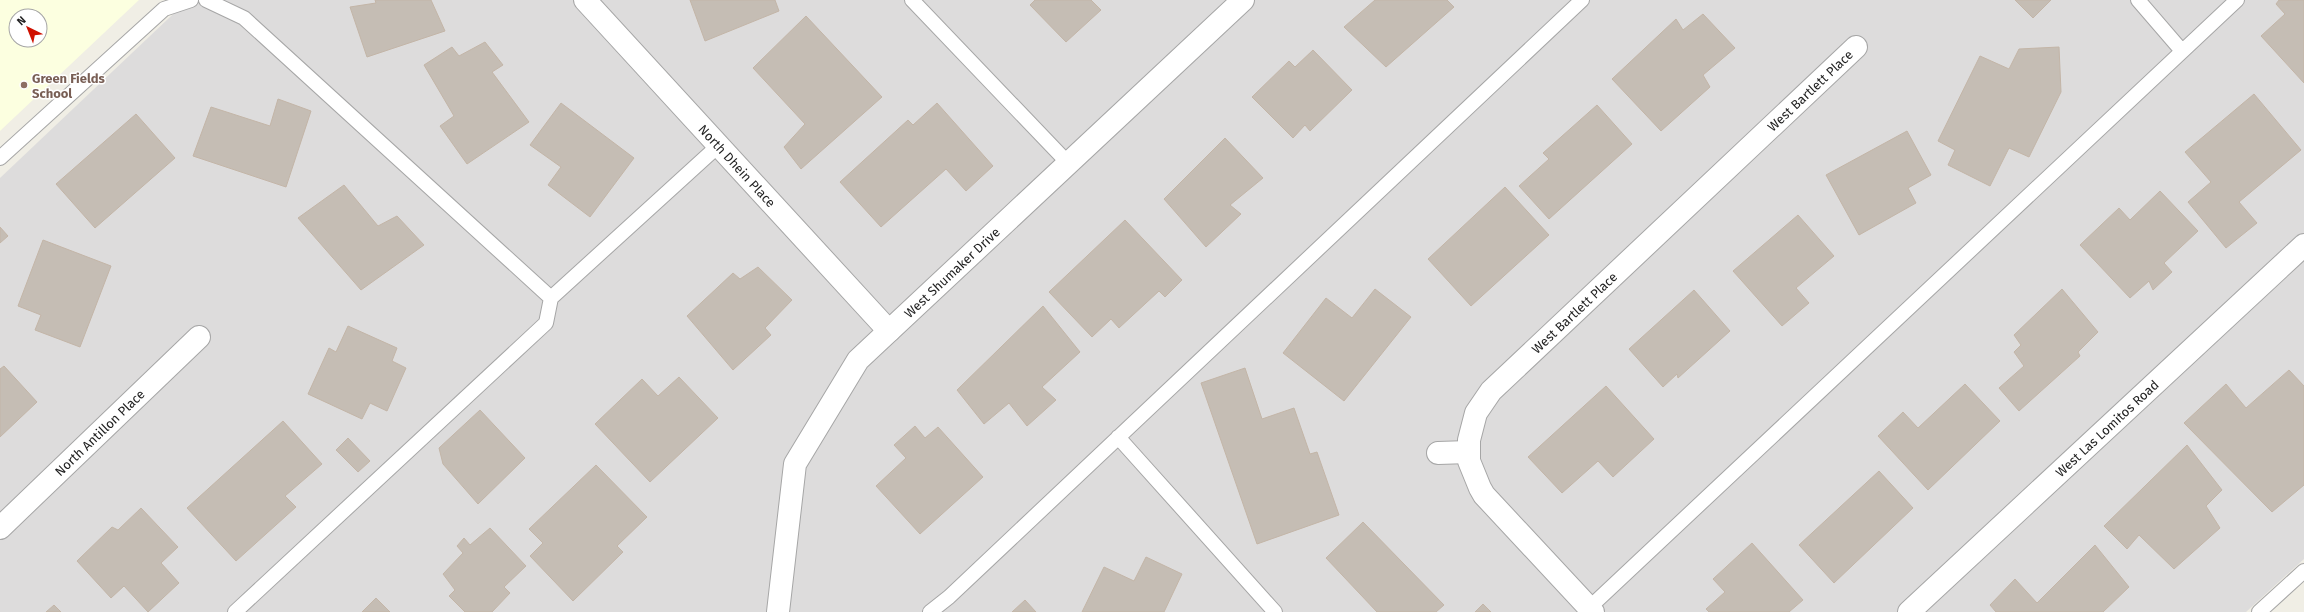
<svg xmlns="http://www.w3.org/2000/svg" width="2304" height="612" font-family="'Fira Sans',sans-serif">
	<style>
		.residential { fill: #dddcdc }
		.education { fill: #fcffe0; fill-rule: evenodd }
		.building { fill: #c5bdb4; stroke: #c3b5a7 }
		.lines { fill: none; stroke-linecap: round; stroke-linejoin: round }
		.service-casing { stroke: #a6a6a6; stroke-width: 16 }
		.minor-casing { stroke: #a6a6a6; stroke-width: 24 }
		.service { stroke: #fff; stroke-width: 14 }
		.minor { stroke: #fff; stroke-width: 22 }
		.education-dot { fill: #8d6e63; stroke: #fff; stroke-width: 1.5 }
		.labels { text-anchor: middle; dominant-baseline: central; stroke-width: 3; stroke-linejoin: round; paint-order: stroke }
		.education-label { font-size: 13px; font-weight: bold; fill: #785e54; stroke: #fff; text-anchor: start }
		.street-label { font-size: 13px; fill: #1f1f1f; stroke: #fff }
	</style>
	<rect width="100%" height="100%" fill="#f0eee5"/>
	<path class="residential" d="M188,0H2304V559L2246,612H0V178Z"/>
	<path class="education" d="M0,0H139L0,131ZM16,16H40V40H16Z"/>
	<path class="building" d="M375,0H431L445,31L367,57L350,7L376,3Z
		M690,0H775L779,11L705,41Z
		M1035,0H1091L1101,10L1066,42L1030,5Z
		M1375,0H1447L1454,7L1386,67L1344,27Z
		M2015,0H2051L2033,18Z
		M2279,0H2304V83L2261,36L2285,14L2276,4Z
		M1703,14L1735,48L1703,75L1710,87L1661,131L1612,79L1676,19L1683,30Z
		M806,16L882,97L801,169L784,147L805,124L753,68Z
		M485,42L503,65L492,72L529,122L467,164L440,126L454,116L424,65L452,47L459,56Z
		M2059,47L2061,92L2029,157L2009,148L1990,186L1948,165L1955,150L1938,141L1980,56L2009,69L2019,49Z
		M1313,50L1352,90L1310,131L1305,125L1293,138L1252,97L1289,61L1295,67Z
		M2254,94L2301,150L2239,202L2257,223L2226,248L2188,202L2211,182L2185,152Z
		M278,99L311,111L286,187L193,156L211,107L270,126Z
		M561,103L634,158L590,217L548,185L561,167L530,145Z
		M937,103L993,166L966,191L946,169L881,227L840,182L908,120L913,125Z
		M1597,105L1632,144L1549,219L1519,186L1549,159L1543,153Z
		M136,114L175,158L95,228L56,184Z
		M1907,131L1931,175L1908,188L1916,203L1859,235L1826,175Z
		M1225,138L1263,178L1230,205L1241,214L1206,247L1164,199Z
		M344,185L378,226L397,216L424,245L361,290L298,218Z
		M1505,187L1549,235L1471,306L1428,259Z
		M2160,191L2198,231L2164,263L2172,272L2153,290L2149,281L2130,298L2080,245L2119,208L2130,220Z
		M1798,215L1834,256L1796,288L1809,303L1782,326L1733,271Z
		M1125,220L1182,280L1165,297L1159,291L1119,328L1111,319L1092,337L1049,292Z
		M0,227L8,236L0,243Z
		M43,240L111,266L80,347L35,330L41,315L18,306Z
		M758,267L792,300L765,328L771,335L733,370L687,316L733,273L740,279Z
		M1375,289L1411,317L1344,401L1283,353L1326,298L1352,318Z
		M2062,289L2098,332L2078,352L2080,356L2019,411L1999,388L2024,366L2014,352L2021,345L2014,335Z
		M1694,290L1730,331L1678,378L1677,374L1663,387L1629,349Z
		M1043,306L1080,352L1042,387L1056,400L1027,426L1009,403L984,424L957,390Z
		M348,326L397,348L392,361L406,368L387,411L370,403L362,419L308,394L329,348L336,352Z
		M4,366L37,402L0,437V369Z
		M1245,368L1262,419L1294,408L1310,454L1317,452L1339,515L1257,544L1201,383Z
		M2289,370L2304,386V485L2272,512L2184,423L2226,384L2246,408Z
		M679,377L718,418L650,482L595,424L642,379L658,396Z
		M1965,384L2000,421L1928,490L1878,436L1903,412L1918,428Z
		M1606,386L1654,439L1613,477L1598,461L1562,493L1528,457Z
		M480,410L525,458L478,504L443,464L439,448Z
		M283,421L322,464L285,496L296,507L236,561L187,508Z
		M915,426L925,438L938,427L983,477L920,534L876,486L906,458L894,445Z
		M348,438L370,461L358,472L336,450Z
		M2187,445L2222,490L2206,506L2220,528L2174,569L2139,535L2127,549L2104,526Z
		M596,465L647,517L617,546L623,552L573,601L530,556L543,543L529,529Z
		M1879,471L1913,508L1834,583L1799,545Z
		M141,508L178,547L161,563L179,583L148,612L124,586L111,598L77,561L112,527L118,530Z
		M1363,522L1444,605L1436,612H1377L1326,558Z
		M490,528L526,566L504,587L510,593L492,612H465L449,596L455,590L443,574L463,553L457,546L464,538L470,545Z
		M1752,543L1803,600L1789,612H1709L1706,609L1725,592L1713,579Z
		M2095,545L2129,587L2103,612H1996L1990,605L2015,579L2037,603Z
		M1146,557L1182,574L1164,612H1082L1104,567L1134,581Z
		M376,598L390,612H362Z
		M1025,600L1036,612H1012Z
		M1483,604L1491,612H1475Z
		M54,605L61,612H46Z"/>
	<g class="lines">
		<g class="service-casing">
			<path id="service" d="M206,0L244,18L551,298L718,146
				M912,0L1068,163
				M2138,0L2182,51
				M0,158L164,9L191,0
				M1118,437L1275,612
				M1589,608L2237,0
				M235,612L546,323L551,298
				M930,612L949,597L1582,0
				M2259,612L2304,571"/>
		</g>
		<g class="minor-casing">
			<g id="minor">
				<path id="s1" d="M585,0L889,331"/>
				<path d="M1438,453L1469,452"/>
				<path id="s2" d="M0,528L199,337"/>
				<path id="s3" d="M778,612L795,464L858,360L1243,0"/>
				<path id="s4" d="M1593,612L1484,495L1480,488L1469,461V440L1476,413L1491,391L1856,47"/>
				<path id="s5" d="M1909,612L2304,245"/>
			</g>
		</g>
		<use href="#service" class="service"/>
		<use href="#minor" class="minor"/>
	</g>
	<circle class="education-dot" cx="24" cy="85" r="4"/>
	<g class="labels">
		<g class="education-label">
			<text x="32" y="78">Green Fields<tspan x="32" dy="15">School</tspan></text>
		</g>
		<g class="street-label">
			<text stroke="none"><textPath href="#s4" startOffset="711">West Bartlett Place</textPath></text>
			<text stroke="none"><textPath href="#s1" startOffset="225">North Dhein Place</textPath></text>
			<text stroke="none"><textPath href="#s3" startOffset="399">West Shumaker Drive</textPath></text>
			<text stroke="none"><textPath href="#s4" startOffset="387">West Bartlett Place</textPath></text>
			<text stroke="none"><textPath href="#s5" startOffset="270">West Las Lomitos Road</textPath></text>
			<text stroke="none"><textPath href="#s2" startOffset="138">North Antillon Place</textPath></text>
		</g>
	</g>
	<g transform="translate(28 28) rotate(317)"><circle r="19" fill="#ffffff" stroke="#a5a5a5"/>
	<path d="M0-3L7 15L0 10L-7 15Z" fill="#cf1100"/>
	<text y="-6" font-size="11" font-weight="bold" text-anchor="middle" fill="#1f1f1f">N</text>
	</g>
</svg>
